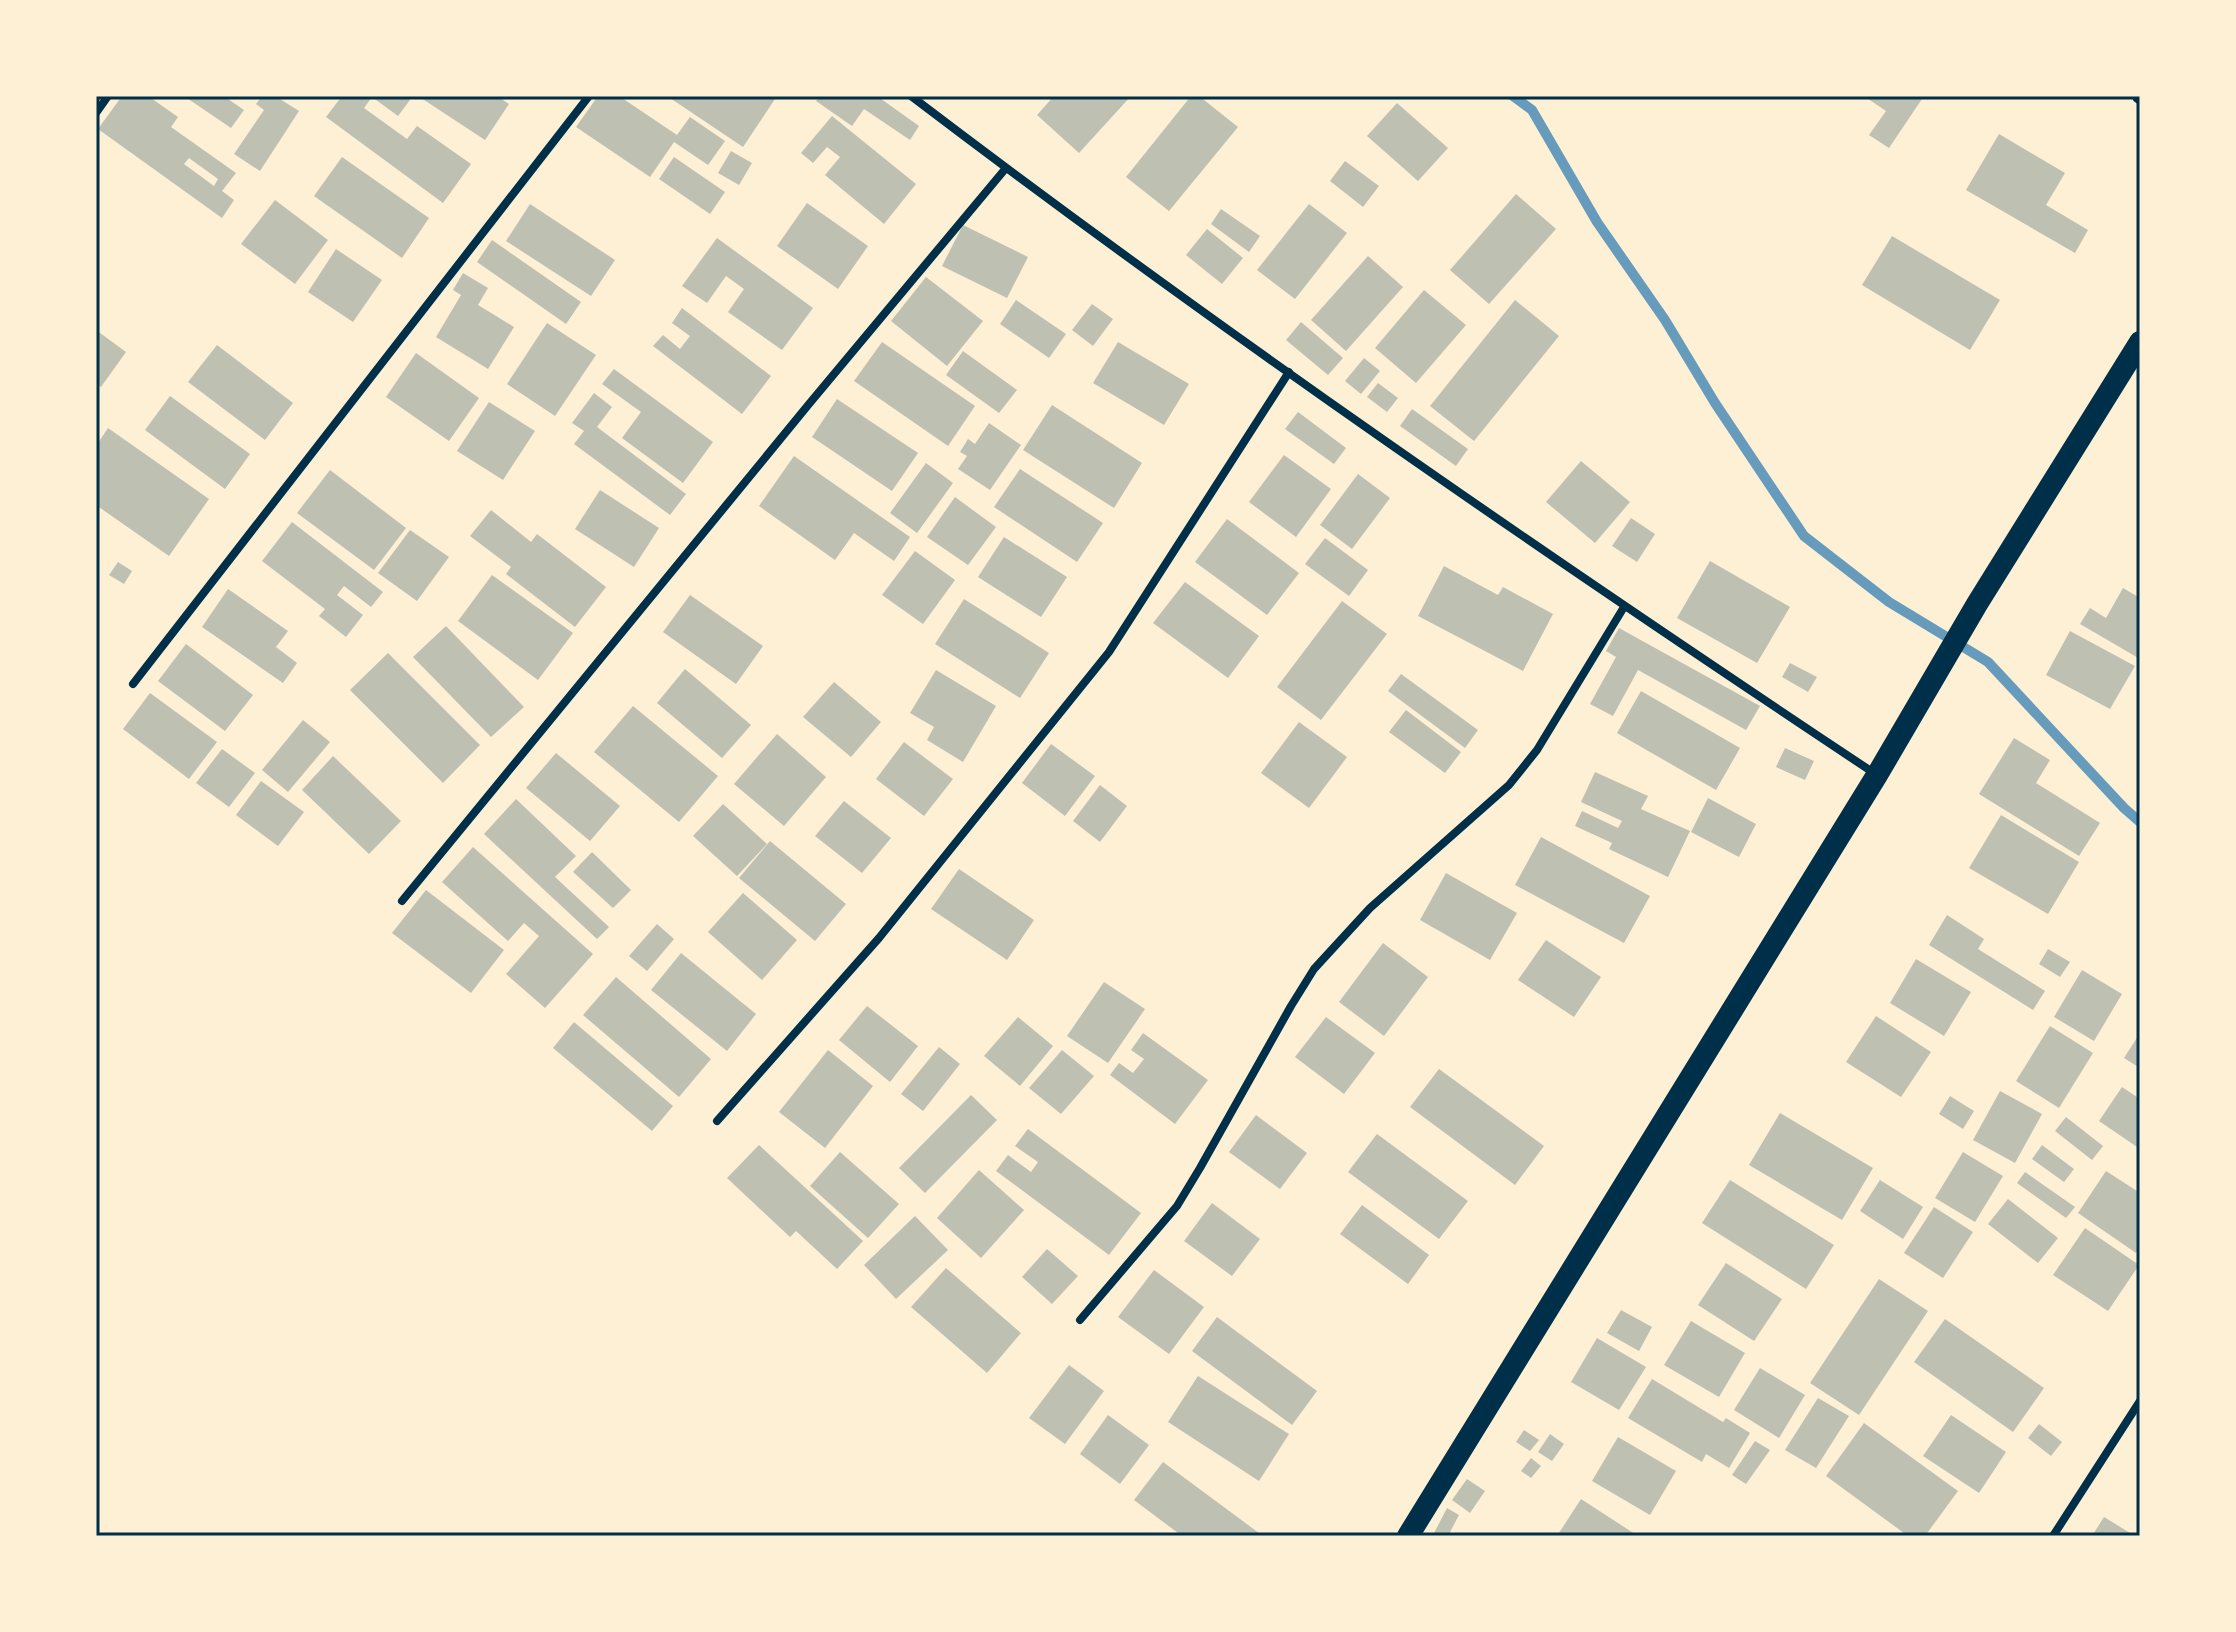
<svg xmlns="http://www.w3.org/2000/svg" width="2236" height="1632" font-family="Arial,sans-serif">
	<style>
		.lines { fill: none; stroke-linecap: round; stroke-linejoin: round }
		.stream { stroke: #669bbc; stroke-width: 10 }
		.building { fill: #bec0b2; fill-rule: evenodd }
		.service { stroke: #003049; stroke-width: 6 }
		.minor { stroke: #003049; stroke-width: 8 }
		.trunk { stroke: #003049; stroke-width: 22 }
		.neatline { fill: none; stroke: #003049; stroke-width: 3 }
	</style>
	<rect width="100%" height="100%" fill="#fdf0d5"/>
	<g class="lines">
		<path class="stream" d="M1513,96L1532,110L1597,222L1665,320L1715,403L1804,536L1889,602L1988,662L2124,808L2140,822"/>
	</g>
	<path class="building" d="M122,96H148L178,117L171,127L236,173L222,191L234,200L222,218L98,129ZM189,158L218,179L214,186L184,164Z
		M184,96H230L228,99L244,110L231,128Z
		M262,96H275L299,111L260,171L234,154L264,110L256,104Z
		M342,96H405L410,100L398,116L372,97L364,108L407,139L417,126L471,164L443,203L326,117Z
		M418,96H497L509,104L485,140Z
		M598,96H619L677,135L690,117L725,141L708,165L674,142L650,177L576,127Z
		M667,96H777L743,147Z
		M820,96H877L919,126L910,140L864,109L852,126L816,101Z
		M1054,96H1131L1079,153L1037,115Z
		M1191,96H1199L1238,127L1169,211L1126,177Z
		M1864,96H1924L1889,148L1869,135L1886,111Z
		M1397,103L1448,148L1418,181L1367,136Z
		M832,116L916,184L884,224L825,175L840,157L827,147L813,163L801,153Z
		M1999,134L2065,173L2046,205L2088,230L2075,253L1966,190Z
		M731,151L752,163L739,185L718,173Z
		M342,157L429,218L402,258L314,196Z
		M674,157L725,192L710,214L659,179Z
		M1345,161L1379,186L1363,207L1330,181Z
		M1516,194L1556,229L1489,304L1450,270Z
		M275,200L328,240L295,284L241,244Z
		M807,203L868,246L838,289L777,246Z
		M530,204L615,260L591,296L506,241Z
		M1309,204L1347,233L1295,299L1257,270Z
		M1221,209L1260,236L1249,252L1211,224Z
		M963,225L1028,257L1007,298L942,266Z
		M1207,229L1243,258L1222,284L1186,255Z
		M1892,236L2000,300L1970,350L1862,285Z
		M717,238L813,308L782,350L728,312L744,289L726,276L707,303L682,286Z
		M492,240L581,302L566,324L477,262Z
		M336,249L382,280L353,322L308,292Z
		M1368,256L1403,287L1346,351L1311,320Z
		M463,273L488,288L478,305L514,327L488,369L436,337L461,295L453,290Z
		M926,277L983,321L947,366L891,321Z
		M1424,290L1466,325L1416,383L1375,348Z
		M1016,300L1066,334L1049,358L1000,324Z
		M1515,300L1559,336L1474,441L1430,406Z
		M1092,304L1113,319L1093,346L1072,330Z
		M682,308L771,376L742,414L653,346L663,335L680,349L690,336L672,323Z
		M1301,322L1343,358L1328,375L1286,340Z
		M547,323L596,355L555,416L507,384Z
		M96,330L126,352L101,387L96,384Z
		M882,342L975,406L948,446L854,381Z
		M1118,342L1189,384L1164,425L1093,383Z
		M217,345L293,403L265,440L188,382Z
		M963,351L1017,390L999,413L946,375Z
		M416,353L479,398L449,441L386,397Z
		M1364,358L1380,371L1361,394L1345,381Z
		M614,369L713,442L683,483L622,438L641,412L602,384Z
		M1378,383L1398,398L1387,412L1367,397Z
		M594,393L612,407L597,427L686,494L670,515L574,444L584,431L572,423Z
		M170,396L250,454L225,489L145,430Z
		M837,399L918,453L892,491L812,437Z
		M489,402L535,431L503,480L457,451Z
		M1052,405L1142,463L1114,508L1023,450Z
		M1412,409L1468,449L1456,466L1400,426Z
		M1298,412L1346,448L1334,464L1285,429Z
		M989,423L1021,445L990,490L958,469L967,456L960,452L968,439L975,444Z
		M108,428L209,499L169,556L96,505V446Z
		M1284,455L1331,489L1296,537L1249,502Z
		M794,456L910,537L894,561L854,533L835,560L759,506Z
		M1581,461L1630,502L1595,543L1546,502Z
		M926,463L953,483L917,533L890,513Z
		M1020,469L1103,523L1077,562L994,507Z
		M330,470L406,528L374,570L297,513Z
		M1358,474L1390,498L1352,549L1320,525Z
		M600,490L659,528L634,567L575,529Z
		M955,497L996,527L968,565L927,537Z
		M491,510L531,542L537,534L606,587L575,627L506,574L511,567L470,536Z
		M1631,518L1655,534L1637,562L1612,546Z
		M1227,519L1299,573L1267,615L1195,562Z
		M292,522L383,592L371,607L344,586L337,595L363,615L346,637L319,616L325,609L262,561Z
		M410,530L449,557L417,601L378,573Z
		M1004,537L1067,577L1041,617L978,577Z
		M1325,538L1368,570L1349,596L1305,564Z
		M915,551L955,580L923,624L882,595Z
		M1710,561L1790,607L1757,663L1677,618Z
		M118,562L132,571L124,584L109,575Z
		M1444,566L1498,595L1503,587L1553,614L1523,671L1418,616Z
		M492,575L573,633L538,680L458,621Z
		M1185,582L1259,636L1228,678L1153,623Z
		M2123,588L2140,598V659L2080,624L2090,608L2106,618Z
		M228,589L288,631L276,647L297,663L283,683L202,627Z
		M690,595L763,646L736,684L663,632Z
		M964,599L1049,653L1020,698L935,644Z
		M1342,601L1387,634L1321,720L1277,687Z
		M446,626L524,707L491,737L413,657Z
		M1619,628L1760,706L1746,730L1638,670L1613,716L1590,704L1616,657L1606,651Z
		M2070,631L2135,666L2110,709L2046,675Z
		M186,644L253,695L225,731L158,681Z
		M388,653L480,745L443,783L350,690Z
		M1790,663L1817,677L1808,692L1782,677Z
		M685,669L751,725L722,758L657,703Z
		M936,670L996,706L963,762L927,740L934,727L910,713Z
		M1401,674L1478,730L1465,748L1388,691Z
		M834,682L881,722L851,757L803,717Z
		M1641,691L1740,748L1716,790L1617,733Z
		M150,693L217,742L189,779L123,729Z
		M633,706L718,776L679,822L594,752Z
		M1406,710L1461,752L1445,773L1389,732Z
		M303,720L330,742L288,792L262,770Z
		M1299,722L1347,757L1309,808L1261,773Z
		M777,734L826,777L784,826L734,784Z
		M2014,738L2050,760L2036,783L2100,823L2079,856L1979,794Z
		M904,742L953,779L924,816L876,779Z
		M1051,744L1095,776L1065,816L1022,783Z
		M1785,748L1814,761L1805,780L1776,767Z
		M222,749L255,773L229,807L196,783Z
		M556,753L620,806L590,841L526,788Z
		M333,756L401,821L369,854L302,790Z
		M1595,772L1648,796L1641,809L1690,831L1668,877L1609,849L1612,843L1575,826L1582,811L1618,828L1622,821L1581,802Z
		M261,781L304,812L278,846L236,815Z
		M1100,785L1127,806L1100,842L1073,821Z
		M1708,798L1756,824L1739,857L1691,832Z
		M516,799L576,856L555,877L609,927L597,939L484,834Z
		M844,801L891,838L862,873L815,836Z
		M723,804L767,844L737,876L693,836Z
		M2001,815L2079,862L2048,914L1969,868Z
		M1541,837L1650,896L1624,943L1515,885Z
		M770,841L846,904L815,941L739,878Z
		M473,847L593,954L545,1008L506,974L539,936L524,923L508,941L442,882Z
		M592,852L631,890L613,908L573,872Z
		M959,869L1034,920L1007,960L931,909Z
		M1446,873L1517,913L1490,960L1420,920Z
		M426,890L504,950L471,993L392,933Z
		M743,893L797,940L762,980L708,932Z
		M1947,915L1984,939L1978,949L2045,991L2033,1010L1929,945Z
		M657,924L674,939L647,971L629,956Z
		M1546,940L1601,977L1574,1017L1518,980Z
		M1383,943L1428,977L1384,1036L1339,1002Z
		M2048,949L2070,962L2060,977L2039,964Z
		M681,953L756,1014L727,1051L651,990Z
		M1916,959L1971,992L1944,1036L1890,1003Z
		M2082,970L2122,994L2094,1041L2054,1017Z
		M616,977L711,1059L679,1097L583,1015Z
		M1104,982L1145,1009L1108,1063L1067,1036Z
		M867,1006L918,1046L890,1082L839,1040Z
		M1876,1016L1931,1052L1901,1097L1846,1062Z
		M1018,1017L1053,1046L1020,1086L984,1056Z
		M1326,1017L1375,1053L1344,1094L1295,1057Z
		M574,1022L673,1106L652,1131L553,1048Z
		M2050,1026L2093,1053L2059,1108L2016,1081Z
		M1143,1033L1208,1080L1175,1124L1110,1075L1119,1063L1133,1073L1144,1059L1131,1050Z
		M2140,1033V1068L2124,1058Z
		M939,1047L960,1064L923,1111L901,1094Z
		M828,1050L873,1086L825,1148L779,1112Z
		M1062,1050L1094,1076L1061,1114L1029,1088Z
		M1439,1069L1544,1146L1515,1185L1410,1107Z
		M2122,1087L2140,1099V1149L2099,1121Z
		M2000,1091L2042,1114L2015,1163L1973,1140Z
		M971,1095L997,1120L925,1193L899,1168Z
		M1950,1096L1974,1111L1963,1129L1939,1114Z
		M1780,1113L1873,1168L1842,1220L1749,1165Z
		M1256,1115L1307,1153L1280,1189L1229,1152Z
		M2066,1117L2103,1146L2092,1160L2055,1131Z
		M1028,1129L1141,1213L1109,1255L996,1171L1008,1155L1031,1172L1038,1162L1015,1146Z
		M1377,1134L1468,1201L1439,1239L1348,1172Z
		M759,1145L863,1241L837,1269L796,1231L790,1237L727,1178Z
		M2042,1145L2074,1169L2064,1182L2032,1159Z
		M840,1152L899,1204L868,1238L810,1186Z
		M1963,1152L2003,1176L1975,1222L1935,1198Z
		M979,1170L1024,1210L981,1258L937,1218Z
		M2106,1171L2137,1191L2140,1186V1247L2136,1253L2078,1213Z
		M2025,1172L2075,1207L2066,1218L2017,1183Z
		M1730,1180L1834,1245L1806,1289L1702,1223Z
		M1880,1180L1923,1207L1903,1239L1860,1211Z
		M2008,1199L2058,1238L2038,1263L1988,1224Z
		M1212,1203L1260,1239L1232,1276L1184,1241Z
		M1362,1205L1429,1255L1408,1284L1340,1234Z
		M1934,1207L1973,1232L1943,1278L1904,1253Z
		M915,1216L948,1250L896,1299L864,1265Z
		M2085,1228L2139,1265L2108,1311L2053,1275Z
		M1047,1249L1078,1276L1052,1304L1022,1277Z
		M1726,1263L1782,1299L1754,1341L1698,1305Z
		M946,1268L1021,1333L987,1373L911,1307Z
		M1154,1270L1204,1307L1169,1354L1118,1317Z
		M1879,1279L1928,1311L1859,1415L1810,1383Z
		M1621,1310L1652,1327L1639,1351L1607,1333Z
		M1217,1317L1317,1391L1292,1425L1192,1351Z
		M1945,1319L2044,1388L2013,1432L1914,1362Z
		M1691,1321L1745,1353L1719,1397L1664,1365Z
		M1597,1338L1646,1367L1619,1410L1571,1382Z
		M1069,1365L1104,1391L1065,1444L1029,1418Z
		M1760,1368L1805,1395L1779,1438L1734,1410Z
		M1198,1376L1289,1434L1259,1481L1168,1422Z
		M1652,1379L1723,1422L1726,1418L1750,1433L1729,1468L1706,1454L1702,1462L1628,1418Z
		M1818,1398L1849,1416L1816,1468L1785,1450Z
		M1108,1415L1149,1445L1120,1484L1080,1454Z
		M1951,1415L2006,1452L1979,1493L1923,1456Z
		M1864,1423L1958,1491L1925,1536H1908L1826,1476Z
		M2039,1424L2062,1442L2051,1456L2028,1438Z
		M1524,1430L1539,1440L1530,1451L1516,1442Z
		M1550,1434L1564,1444L1552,1461L1538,1452Z
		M1618,1437L1676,1471L1650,1515L1592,1481Z
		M1755,1441L1770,1450L1746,1484L1732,1475Z
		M1531,1458L1541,1466L1531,1478L1521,1471Z
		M1163,1462L1263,1536H1182L1134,1500Z
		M1467,1479L1485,1491L1470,1513L1452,1500Z
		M1581,1499L1638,1536H1557Z
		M1447,1508L1459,1515L1448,1536H1434L1433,1535Z
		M2104,1517L2135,1536H2092Z"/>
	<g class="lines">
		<path class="service" d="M2136,99L2140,102"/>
		<path class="minor" d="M911,96C1224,334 1549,557 1877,775
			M96,113L108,96
			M133,684L589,96
			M402,901L809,404L1006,168
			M717,1121L879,938L1109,652L1289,372
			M1080,1320L1177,1206L1200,1168L1291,1006L1314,969L1370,908L1509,785L1537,750L1624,607
			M2053,1536L2140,1401"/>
		<path class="trunk" d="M1408,1536L1877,775L1977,604L2140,342"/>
	</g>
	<rect width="2236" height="1632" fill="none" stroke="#fdf0d5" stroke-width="196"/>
	<rect x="98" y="98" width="2040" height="1436" class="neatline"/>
</svg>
